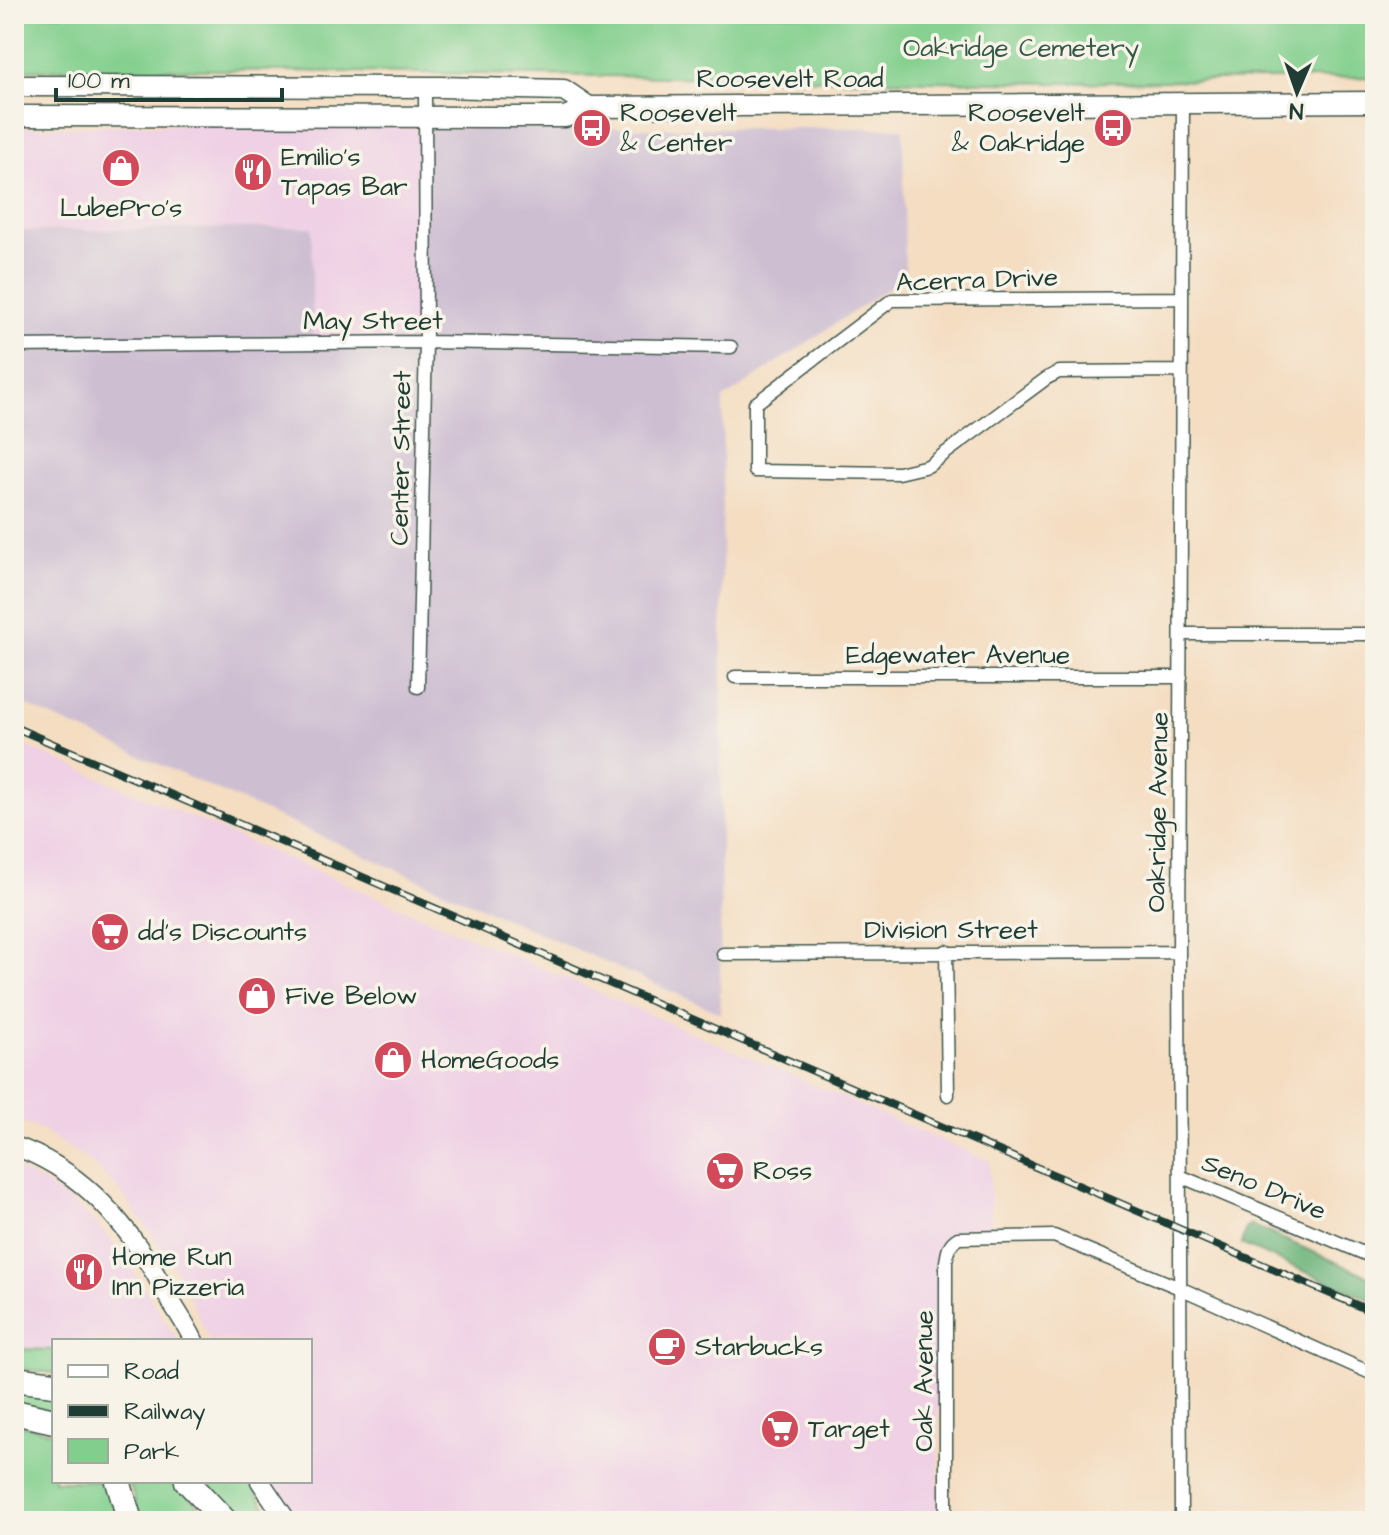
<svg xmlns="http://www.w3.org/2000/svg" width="1389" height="1535" font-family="'Architects Daughter',sans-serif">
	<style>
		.built { fill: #efd0e5 }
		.industrial { fill: #cdbed2 }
		.green { fill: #82cf8d; stroke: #508660; stroke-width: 2 }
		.forest { fill: #69b278; stroke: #447856; stroke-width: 2 }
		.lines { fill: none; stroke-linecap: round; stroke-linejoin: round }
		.street-casing { stroke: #3f5549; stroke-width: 15 }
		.secondary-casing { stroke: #3f5549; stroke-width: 21 }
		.primary-casing { stroke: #3f5549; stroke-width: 23 }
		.highway-casing { stroke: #3f5549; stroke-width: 27 }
		.street { stroke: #fff; stroke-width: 12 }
		.secondary { stroke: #fff; stroke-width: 18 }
		.primary { stroke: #fff; stroke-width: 20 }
		.highway { stroke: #fff; stroke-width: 24 }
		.rail-casing { stroke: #1f3d34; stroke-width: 8 }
		.rail { stroke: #f7f3e8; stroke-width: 5; stroke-dasharray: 15; stroke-linecap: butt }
		.labels { text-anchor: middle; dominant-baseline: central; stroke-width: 7; stroke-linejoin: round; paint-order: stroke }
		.park-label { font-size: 26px; fill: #335a46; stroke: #f7f3e8 }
		.street-label { font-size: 26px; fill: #1f3d34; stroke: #f7f3e8 }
		.poi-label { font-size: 26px; fill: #1f3d34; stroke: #f7f3e8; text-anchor: start }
	</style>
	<rect width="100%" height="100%" fill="#f7f3e8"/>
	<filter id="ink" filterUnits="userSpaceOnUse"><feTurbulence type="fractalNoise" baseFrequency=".0125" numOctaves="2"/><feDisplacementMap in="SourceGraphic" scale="16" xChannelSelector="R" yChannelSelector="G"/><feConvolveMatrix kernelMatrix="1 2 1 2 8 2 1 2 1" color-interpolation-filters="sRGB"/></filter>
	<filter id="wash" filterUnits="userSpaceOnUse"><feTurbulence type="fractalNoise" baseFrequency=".006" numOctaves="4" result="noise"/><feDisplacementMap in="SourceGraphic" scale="32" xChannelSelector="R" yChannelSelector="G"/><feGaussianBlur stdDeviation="1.8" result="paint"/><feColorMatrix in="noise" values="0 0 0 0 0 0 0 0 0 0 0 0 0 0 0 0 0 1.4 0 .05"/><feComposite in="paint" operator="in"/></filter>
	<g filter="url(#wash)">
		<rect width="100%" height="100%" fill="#f4ddc1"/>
		<path class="built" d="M238,123L420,128L423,339H311L312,227L14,231V128Z
			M14,741L990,1161L991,1228H967L955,1233L945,1240L938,1260V1521H299L280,1498L273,1481H310V1341H210L182,1281L163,1249L119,1190L91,1162L43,1131L14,1119Z
			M14,1167L46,1184L78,1207L99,1226L122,1254L178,1341H54V1350L14,1349Z"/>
		<path class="industrial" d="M420,128H903L905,277L723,399L720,1013L14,700V231L312,227V339H423Z"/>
		<path class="green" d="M14,14H1375V77L1064,83L151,69L14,70Z
			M14,1349L54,1350V1373L14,1368Z
			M14,1392L54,1397V1413L14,1404Z
			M14,1423L54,1433V1481H108L123,1521H14Z
			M129,1481H175L213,1521H141Z
			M205,1481H249L274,1521H242Z"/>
		<path class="forest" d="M1251,1225L1375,1279V1302L1241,1244L1246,1228Z"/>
	</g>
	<g filter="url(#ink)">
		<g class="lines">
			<g class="street-casing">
				<path id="street" d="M14,346L426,342L731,347
					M1180,371L1059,372L1047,378L928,466L898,473L755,471V404L892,300L1181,298
					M1182,634H1375
					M735,677H1181
					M418,687L426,342L425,87
					M946,951L948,1095
					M723,954L1179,952
					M1180,1176L1375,1258
					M946,1521V1262C948,1251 948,1244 958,1238L1054,1236L1182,1289L1375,1375
					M1181,1521L1179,952L1183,103"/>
			</g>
			<g class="secondary-casing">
				<path id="secondary" d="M14,1146C85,1170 132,1229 166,1293C175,1309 186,1324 194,1341
					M260,1481L287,1521"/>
			</g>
			<g class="primary-casing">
				<path id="primary" d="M14,86L441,87L564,90L589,107
					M14,116L565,117L589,107L1375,102"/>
			</g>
			<g class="highway-casing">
				<path id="highway" d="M14,1379L54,1384
					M14,1412L54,1421
					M118,1481L130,1521
					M187,1481L225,1521"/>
			</g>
			<use href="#street" class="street"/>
			<use href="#secondary" class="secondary"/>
			<use href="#primary" class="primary"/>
			<use href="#highway" class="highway"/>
			<g class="rail-casing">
				<path id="rail" d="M14,727L1375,1313"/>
			</g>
			<use href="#rail" class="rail"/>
		</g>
	</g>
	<defs>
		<g id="bus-disc" transform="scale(2)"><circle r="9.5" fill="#d1495b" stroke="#f7f3e8"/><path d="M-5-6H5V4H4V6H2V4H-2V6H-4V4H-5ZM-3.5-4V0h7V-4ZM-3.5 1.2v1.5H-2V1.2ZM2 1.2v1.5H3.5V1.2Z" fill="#fff"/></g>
		<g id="shop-disc" transform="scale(2)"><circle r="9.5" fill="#d1495b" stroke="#f7f3e8"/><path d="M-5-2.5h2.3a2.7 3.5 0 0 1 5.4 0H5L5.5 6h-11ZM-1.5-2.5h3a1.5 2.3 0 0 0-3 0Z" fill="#fff"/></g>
		<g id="restaurant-disc" transform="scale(2)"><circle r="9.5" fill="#d1495b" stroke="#f7f3e8"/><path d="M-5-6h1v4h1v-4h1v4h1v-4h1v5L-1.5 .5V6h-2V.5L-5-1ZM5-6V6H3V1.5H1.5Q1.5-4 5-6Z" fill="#fff"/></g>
		<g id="supermarket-disc" transform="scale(2)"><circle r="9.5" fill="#d1495b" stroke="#f7f3e8"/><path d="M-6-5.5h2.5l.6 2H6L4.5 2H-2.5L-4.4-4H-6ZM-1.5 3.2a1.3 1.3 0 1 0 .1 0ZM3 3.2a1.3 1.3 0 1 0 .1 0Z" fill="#fff"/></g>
		<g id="cafe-disc" transform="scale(2)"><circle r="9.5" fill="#d1495b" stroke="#f7f3e8"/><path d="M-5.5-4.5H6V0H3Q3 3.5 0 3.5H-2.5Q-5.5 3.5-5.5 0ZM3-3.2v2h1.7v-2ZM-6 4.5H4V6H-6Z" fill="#fff"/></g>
	</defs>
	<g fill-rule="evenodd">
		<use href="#bus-disc" x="592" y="128"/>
		<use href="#bus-disc" x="1113" y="128"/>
		<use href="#shop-disc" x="121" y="168"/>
		<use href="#restaurant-disc" x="253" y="172"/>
		<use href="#supermarket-disc" x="110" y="932"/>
		<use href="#shop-disc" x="257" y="996"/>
		<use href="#shop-disc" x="393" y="1060"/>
		<use href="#supermarket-disc" x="725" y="1171"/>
		<use href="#restaurant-disc" x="84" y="1272"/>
		<use href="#cafe-disc" x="667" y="1347"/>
		<use href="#supermarket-disc" x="780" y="1429"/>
	</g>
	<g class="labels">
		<g class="park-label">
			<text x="1021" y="48">Oakridge Cemetery</text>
		</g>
		<g class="street-label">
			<text x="790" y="79">Roosevelt Road</text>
			<text transform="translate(977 280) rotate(-2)">Acerra Drive</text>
			<text x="373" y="321">May Street</text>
			<text transform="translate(401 458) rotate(-89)">Center Street</text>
			<text x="958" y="655">Edgewater Avenue</text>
			<text transform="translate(1158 812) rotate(-89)">Oakridge Avenue</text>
			<text x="951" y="930">Division Street</text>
			<text transform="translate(1264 1187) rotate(23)">Seno Drive</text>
			<text transform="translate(924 1381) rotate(-90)">Oak Avenue</text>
		</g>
		<g class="poi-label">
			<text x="620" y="113">Roosevelt<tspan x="620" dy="30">&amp; Center</tspan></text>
			<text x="1085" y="113" text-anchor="end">Roosevelt<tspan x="1085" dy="30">&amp; Oakridge</tspan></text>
			<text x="281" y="157">Emilio's<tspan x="281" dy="30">Tapas Bar</tspan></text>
			<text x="121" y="208" text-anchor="middle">LubePro's</text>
			<text x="138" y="932">dd's Discounts</text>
			<text x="285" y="996">Five Below</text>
			<text x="421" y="1060">HomeGoods</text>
			<text x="753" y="1171">Ross</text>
			<text x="112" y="1257">Home Run<tspan x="112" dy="30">Inn Pizzeria</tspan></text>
			<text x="695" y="1347">Starbucks</text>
			<text x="808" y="1429">Target</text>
		</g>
	</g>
	<rect width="1389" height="1535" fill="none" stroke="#f7f3e8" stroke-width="48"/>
	<rect x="52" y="1339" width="260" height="144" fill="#f7f3e8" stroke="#a1aaa0" stroke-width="2"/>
	<rect x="68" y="1365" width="40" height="12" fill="#ffffff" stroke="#a1aaa0" stroke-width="2"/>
	<text x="124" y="1379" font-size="24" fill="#1f3d34">Road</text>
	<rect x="68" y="1405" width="40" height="12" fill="#1f3d34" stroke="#a1aaa0" stroke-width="2"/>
	<text x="124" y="1419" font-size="24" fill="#1f3d34">Railway</text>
	<rect x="68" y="1439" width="40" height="24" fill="#82cf8d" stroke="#a1aaa0" stroke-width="2"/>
	<text x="124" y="1459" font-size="24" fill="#1f3d34">Park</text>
	<g transform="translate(1297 92) rotate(182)" stroke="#f7f3e8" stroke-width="6" paint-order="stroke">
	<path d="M0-6L14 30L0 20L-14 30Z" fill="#1f3d34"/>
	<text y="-12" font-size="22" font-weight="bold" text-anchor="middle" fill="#1f3d34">N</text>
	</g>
	<path d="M56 88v12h226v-12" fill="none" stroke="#1f3d34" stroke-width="4"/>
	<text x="68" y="88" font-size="24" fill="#1f3d34" stroke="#f7f3e8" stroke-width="6" paint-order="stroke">100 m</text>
</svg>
